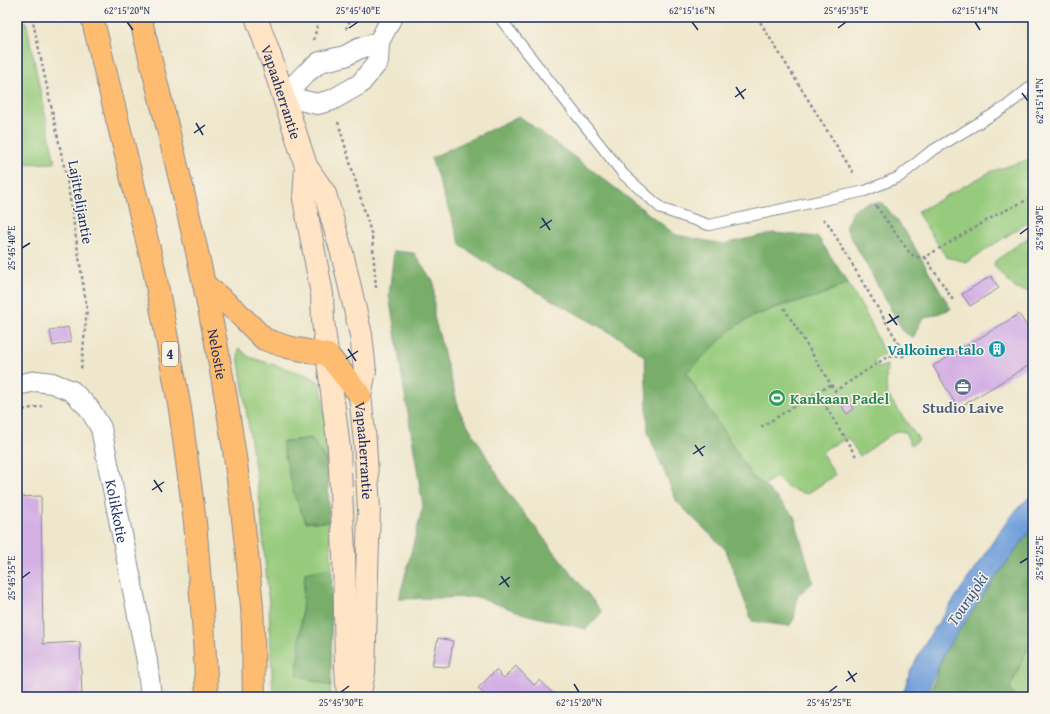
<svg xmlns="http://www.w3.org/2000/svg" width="1050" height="714" font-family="'Gentium Book Plus',serif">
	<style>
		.green { fill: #96ca7b; stroke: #587c6c }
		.forest { fill: #78ae6b; stroke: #4a6e64 }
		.water { fill: #709fda; stroke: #46679c }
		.building { fill: #d4afe4 }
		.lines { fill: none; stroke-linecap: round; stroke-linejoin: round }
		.lane-casing { stroke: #858b95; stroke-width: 12 }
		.street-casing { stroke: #858b95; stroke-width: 22 }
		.secondary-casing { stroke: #858b95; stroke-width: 24 }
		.highway-casing { stroke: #858b95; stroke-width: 24 }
		.path { stroke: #858b95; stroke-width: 2.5; stroke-dasharray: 3 3; stroke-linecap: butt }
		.lane { stroke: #fff; stroke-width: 10 }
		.street { stroke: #fff; stroke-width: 20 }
		.secondary { stroke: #ffe4c6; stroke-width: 22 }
		.highway { stroke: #febc70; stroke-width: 22 }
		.ticks { fill: none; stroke: #1b2f5e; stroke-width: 1.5 }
		.labels { text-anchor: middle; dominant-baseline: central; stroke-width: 3; stroke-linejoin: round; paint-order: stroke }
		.shield { fill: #f7f3e8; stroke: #5d6a87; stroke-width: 1 }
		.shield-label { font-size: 14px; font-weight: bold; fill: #1b2f5e }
		.street-label { font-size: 15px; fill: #1b2f5e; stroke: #f7f3e8 }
		.culture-label { font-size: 15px; font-weight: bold; fill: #0d838f; stroke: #f7f3e8; text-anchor: end }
		.leisure-label { font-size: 15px; font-weight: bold; fill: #27864d; stroke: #f7f3e8; text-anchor: start }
		.service-label { font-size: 15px; font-weight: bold; fill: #4e5e75; stroke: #f7f3e8 }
		.water-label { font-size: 16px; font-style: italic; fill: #395689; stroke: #f7f3e8 }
		.neatline { fill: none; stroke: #1b2f5e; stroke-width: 1.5 }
		.ticks-label { font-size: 10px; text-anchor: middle; fill: #1b2f5e }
	</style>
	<rect width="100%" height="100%" fill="#f7f3e8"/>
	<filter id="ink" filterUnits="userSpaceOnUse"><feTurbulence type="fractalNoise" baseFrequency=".025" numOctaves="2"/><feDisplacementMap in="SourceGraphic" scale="8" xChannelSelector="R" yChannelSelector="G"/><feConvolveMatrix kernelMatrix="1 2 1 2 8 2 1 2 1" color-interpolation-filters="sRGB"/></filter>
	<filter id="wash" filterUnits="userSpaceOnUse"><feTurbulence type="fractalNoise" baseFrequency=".012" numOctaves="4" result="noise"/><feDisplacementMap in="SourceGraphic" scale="16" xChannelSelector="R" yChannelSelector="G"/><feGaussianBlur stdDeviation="0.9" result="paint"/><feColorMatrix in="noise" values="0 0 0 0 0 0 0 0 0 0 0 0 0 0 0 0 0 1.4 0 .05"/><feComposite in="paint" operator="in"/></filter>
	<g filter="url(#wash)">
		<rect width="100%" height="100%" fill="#efe7cc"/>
		<path class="green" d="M26,21L55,163L17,164V24Z
			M1033,158V219L967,262L946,257L917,212L990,172Z
			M1033,234V292L1016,289L994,266L995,261Z
			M848,283L870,321L884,354L874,361L878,368L887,365L886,380L887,394L919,440L911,445L905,432L896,431L860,456L848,438L827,448L822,453L835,475L807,494L790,489L776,477L764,485L753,478L686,373L732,329L751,317L783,305L819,296Z
			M239,348L249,357L310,376L321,384L329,450L328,463L311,438L283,442L306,522H329L332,568L305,573L297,675L331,686L330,697H273L269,606L260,502L238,355Z
			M1033,642V697H1015L1010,688L1024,656Z"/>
		<path class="forest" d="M519,116L601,177L676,235L723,244L773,233L818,237L848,283L819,296L783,305L751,317L732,329L686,373L753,478L764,485L794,516L813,582L798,595L794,619L789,626L752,621L726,550L677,502L648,433L645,357L622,339L500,271L461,246L431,158Z
			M867,203H883L905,231L951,309L922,319L913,338L903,331L846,228L852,211Z
			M394,251L414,253L434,283V317L460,412L508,493L602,612L586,629L524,614L478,597L399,599L423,506L389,295Z
			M311,438L328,463L329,522H306L294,495L282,442Z
			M1033,527V642L1024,656L1010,688L1015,697H928L945,651L1001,570Z
			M332,568L331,686L297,675L305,573Z"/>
		<path class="water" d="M1033,493V527L1001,570L945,651L930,685L927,697H902L909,674L926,641L1000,531L1017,509Z"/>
		<g id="blocks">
			<path class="building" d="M991,276L999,288L970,306L962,294Z
				M1019,314L1033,336V363L958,408L933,366Z
				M68,327L71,342L53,346L50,331Z
				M850,402L854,409L847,414L842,407Z
				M41,496L43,644L80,642L82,697H22V650H17V497Z
				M438,638L453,641L449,667L432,666Z
				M516,666L534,685L540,680L556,697H484L485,696L478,688L496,670L504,678Z"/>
		</g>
	</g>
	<g filter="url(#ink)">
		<use href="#blocks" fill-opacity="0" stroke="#858b95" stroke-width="1"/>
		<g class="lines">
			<g class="lane-casing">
				<path id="lane" d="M499,17L624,175L662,209L709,225L865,191L899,177L930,152L1007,106L1033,85"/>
			</g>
			<g class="street-casing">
				<g id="street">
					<path d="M379,42L378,62L360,84L332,100L317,104L284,96L306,73L320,62L345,56L358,49Z"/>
					<path d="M379,42L392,17"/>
					<path id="s1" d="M17,385L36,381L52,383L72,391L89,408L101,428L147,661L151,697"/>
				</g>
			</g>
			<g class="secondary-casing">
				<g id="secondary">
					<path id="s2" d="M256,17L274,67L306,166L325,194L342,253L361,335L365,371L360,395L365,442L369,509L364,673L359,697"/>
					<path d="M306,166L304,199L322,294L323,321L339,448L344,554L346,668L348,697"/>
				</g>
			</g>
			<g class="highway-casing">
				<g id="highway">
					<path d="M92,17L154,269L180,409L195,522L203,620L207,697"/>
					<path id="s3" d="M140,17C162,106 185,194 204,284C227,390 243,499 252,607C254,637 253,667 254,697"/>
					<path d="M205,285L236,311L264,339L287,347L328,355L360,395"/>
				</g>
			</g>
			<path class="path" d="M32,17L67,180L87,309L81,371
				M757,17L854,174
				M346,29L351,17
				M314,40L317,26V17
				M338,122L372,236L376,288
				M876,206L909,252L915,257H925L996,215L1033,197
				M925,257L953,300
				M784,308L835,391L887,357L906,356L829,225L823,219
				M817,392L857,458
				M17,411L42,406
				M761,427L817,392L831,385"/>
			<use href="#lane" class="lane"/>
			<use href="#street" class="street"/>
			<use href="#secondary" class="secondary"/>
			<use href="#highway" class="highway"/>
		</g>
	</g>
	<path class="ticks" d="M127,22L133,30M692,22L698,30M975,22L980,30M349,28L358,22M838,28L846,22M736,87L744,99M1022,93L1028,101M735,97L746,89M196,123L203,135M194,133L205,125M542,218L550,230M540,228L552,220M1020,234L1028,228M22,248L30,243M889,314L897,325M887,323L899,316M348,349L356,361M346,359L358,351M695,445L703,456M693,454L705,446M154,480L162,492M152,490L164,482M1020,563L1028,558M501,576L509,587M22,578L30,572M499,585L510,577M848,671L855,682M846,681L857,673M574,684L579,692M341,692L349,686M829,692L837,686"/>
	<defs>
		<g id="building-disc" transform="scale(0.9)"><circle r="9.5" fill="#0f9aa8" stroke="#f7f3e8"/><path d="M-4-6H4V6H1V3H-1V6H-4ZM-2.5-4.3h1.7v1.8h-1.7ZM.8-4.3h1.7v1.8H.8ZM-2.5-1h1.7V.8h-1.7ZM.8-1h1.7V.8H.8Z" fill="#fff"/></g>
		<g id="office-disc" transform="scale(0.9)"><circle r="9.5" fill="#5c6f8a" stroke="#f7f3e8"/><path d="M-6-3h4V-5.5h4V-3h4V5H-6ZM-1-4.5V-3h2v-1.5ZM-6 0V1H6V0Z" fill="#fff"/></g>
		<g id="stadium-disc" transform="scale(0.9)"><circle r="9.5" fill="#2e9e5b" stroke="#f7f3e8"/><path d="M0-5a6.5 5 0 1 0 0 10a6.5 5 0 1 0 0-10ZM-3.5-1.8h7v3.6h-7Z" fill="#fff"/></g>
	</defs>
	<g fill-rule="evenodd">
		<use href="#building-disc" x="997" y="349"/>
		<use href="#office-disc" x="963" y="387"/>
		<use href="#stadium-disc" x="777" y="398"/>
	</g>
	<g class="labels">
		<rect class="shield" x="162" y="342" width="16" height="24" rx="3"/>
		<g class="shield-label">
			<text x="170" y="354">4</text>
		</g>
		<g class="street-label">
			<text stroke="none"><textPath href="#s2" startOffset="79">Vapaaherrantie</textPath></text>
			<text transform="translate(81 202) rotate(80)">Lajittelijantie</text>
			<text stroke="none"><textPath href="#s3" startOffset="346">Nelostie</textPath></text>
			<text stroke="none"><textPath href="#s2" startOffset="453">Vapaaherrantie</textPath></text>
			<text stroke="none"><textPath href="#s1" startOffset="189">Kolikkotie</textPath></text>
		</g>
		<g class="culture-label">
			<text x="984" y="349">Valkoinen talo</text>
		</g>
		<g class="leisure-label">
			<text x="790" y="398">Kankaan Padel</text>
		</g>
		<g class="service-label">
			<text x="963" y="407">Studio Laive</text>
		</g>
		<g class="water-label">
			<text transform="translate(967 599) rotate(-56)">Tourujoki</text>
		</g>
	</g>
	<rect width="1050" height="714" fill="none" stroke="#f7f3e8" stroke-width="44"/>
	<rect x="22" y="22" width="1006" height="670" class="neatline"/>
	<g class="ticks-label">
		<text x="127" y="14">62°15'20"N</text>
		<text x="358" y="14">25°45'40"E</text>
		<text x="692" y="14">62°15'16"N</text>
		<text x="846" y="14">25°45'35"E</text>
		<text x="975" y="14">62°15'14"N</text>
		<text transform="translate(1039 101) rotate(-90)" y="4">62°15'14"N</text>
		<text transform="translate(1039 228) rotate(-90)" y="4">25°45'30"E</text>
		<text transform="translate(11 248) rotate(-90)" y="4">25°45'40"E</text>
		<text transform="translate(1039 558) rotate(-90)" y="4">25°45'25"E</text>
		<text transform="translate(11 578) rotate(-90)" y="4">25°45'35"E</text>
		<text x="341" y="706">25°45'30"E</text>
		<text x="579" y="706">62°15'20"N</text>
		<text x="829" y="706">25°45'25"E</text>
	</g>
</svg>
